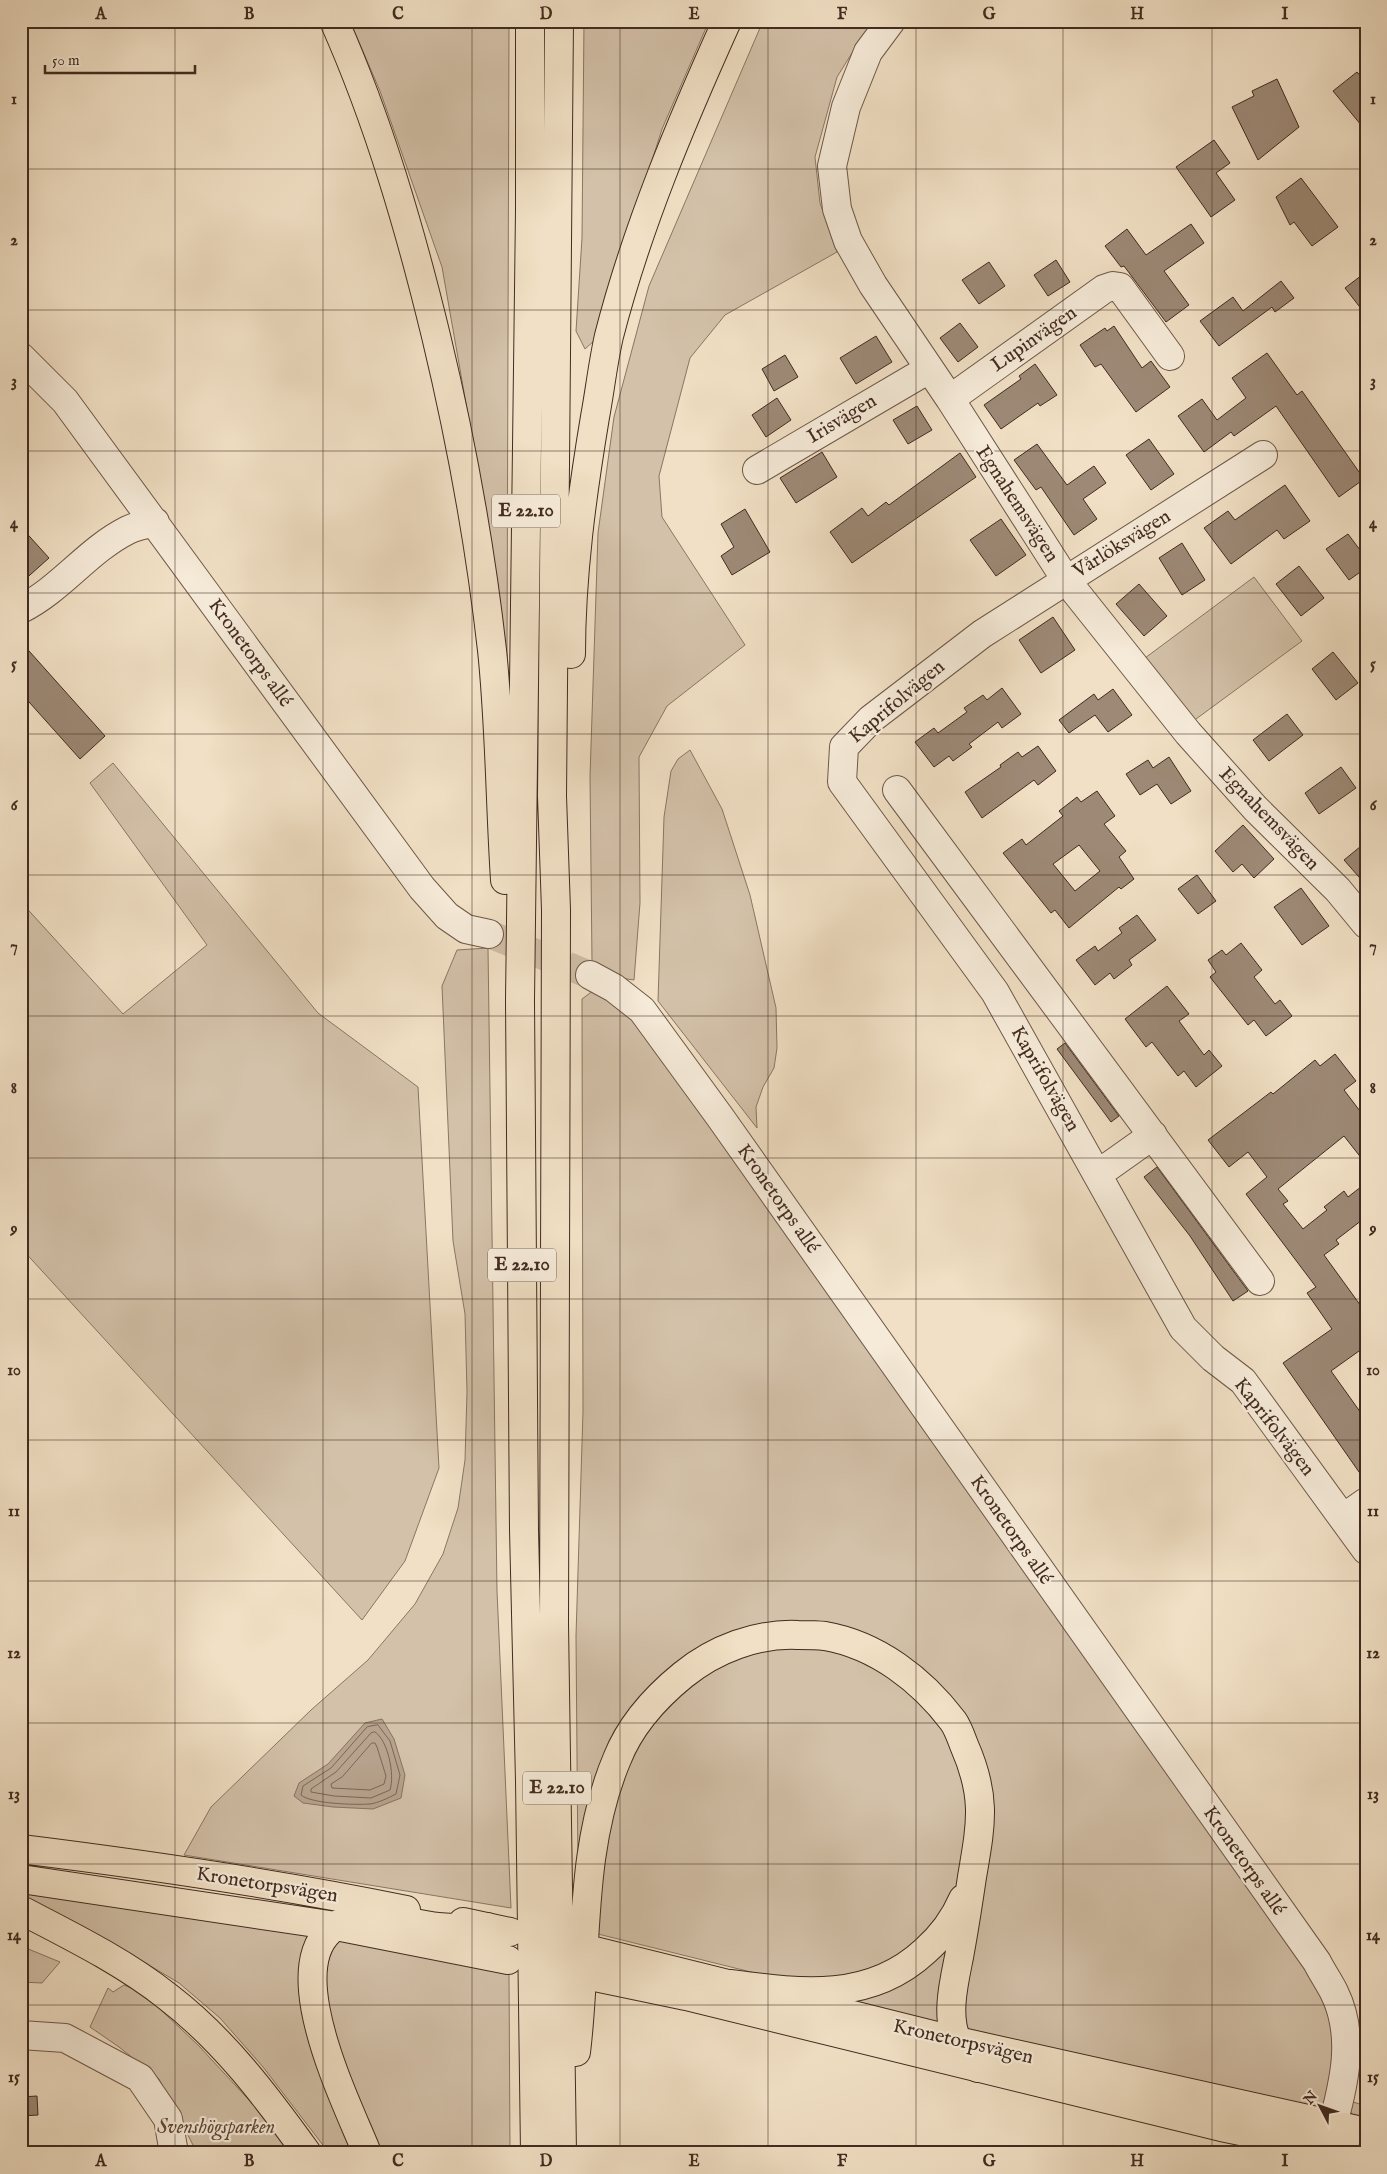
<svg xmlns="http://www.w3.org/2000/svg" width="1387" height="2174" font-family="'IM FELL English',serif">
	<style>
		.green { fill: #d3c1a9; stroke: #8a7664 }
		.water { fill: #b6a28d; stroke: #887261 }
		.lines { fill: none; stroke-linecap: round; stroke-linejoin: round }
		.shore { stroke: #7c6656; stroke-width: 1 }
		.building { fill: #9d8976; stroke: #422b20; fill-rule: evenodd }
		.minor-tunnel { stroke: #cebca4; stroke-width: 28; stroke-dasharray: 28 14; stroke-linecap: butt }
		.minor-casing { stroke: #6e5849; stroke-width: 30 }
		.major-casing { stroke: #422b20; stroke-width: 30 }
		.highway-casing { stroke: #422b20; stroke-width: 30 }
		.minor { stroke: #f6ebd9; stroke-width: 28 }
		.major { stroke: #f1e0c5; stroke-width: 28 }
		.highway { stroke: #f1e0c5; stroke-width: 28 }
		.grid { fill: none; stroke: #422b20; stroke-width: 1; stroke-opacity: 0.55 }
		.labels { text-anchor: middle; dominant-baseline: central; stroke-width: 4.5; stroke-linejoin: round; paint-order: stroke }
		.shield { fill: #f6ebd9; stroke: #786558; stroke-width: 1 }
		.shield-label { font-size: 19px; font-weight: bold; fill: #422b20 }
		.street-label { font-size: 20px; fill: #422b20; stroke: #f6ebd9 }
		.park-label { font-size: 20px; font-style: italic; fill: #5f493b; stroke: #f6ebd9 }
		.neatline { fill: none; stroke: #422b20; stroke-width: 2 }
		.grid-label { font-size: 16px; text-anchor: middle; font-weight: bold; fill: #422b20 }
	</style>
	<rect width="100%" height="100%" fill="#f1e0c5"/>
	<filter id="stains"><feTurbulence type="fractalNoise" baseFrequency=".004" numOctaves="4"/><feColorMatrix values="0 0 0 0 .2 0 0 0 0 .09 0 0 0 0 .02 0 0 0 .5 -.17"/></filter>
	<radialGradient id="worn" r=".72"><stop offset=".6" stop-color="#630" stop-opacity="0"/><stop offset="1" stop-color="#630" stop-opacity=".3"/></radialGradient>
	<path class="green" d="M350,21H509L507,657L480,483L442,267L380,91Z
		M584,21H709L662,129L595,340L585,349L576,331L582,238Z
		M763,21H872L837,77L815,157L820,203L837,252L725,315L690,358L659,476L662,517L745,645L667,706L639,757L640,903L634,980L607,976L592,962L590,777L598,533L614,417L649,286Z
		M1254,577L1302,641L1192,722L1145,658Z
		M690,750L722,809L750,895L776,1008L777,1048L774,1068L763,1087L756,1107L757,1128L658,1001L664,817L671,771L678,759Z
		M113,763L318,1013L418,1087L439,1468L405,1561L362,1620L21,1248V902L123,1014L207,945L90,783Z
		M488,948L497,1591L511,1908L184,1855L211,1807L311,1710L368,1660L415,1604L443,1554L458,1508L465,1460L467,1392L465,1314L453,1241L442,986L457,950Z
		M594,990L636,1021L1301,1956L1329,2006L1335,2042L1327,2100L1319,2109L970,2034L962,2021L969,1955L967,1726L825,1625L665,1674L578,1872L576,1636L583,1411L582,999Z
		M782,1645L837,1650L887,1671L934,1713L963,1766L971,1817L958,1883L947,1908L929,1931L886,1965L835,1979L771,1977L598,1934L602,1857L612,1802L633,1749L669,1698L721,1661Z
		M21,1889L310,1933L299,1976L306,2023L352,2153H329L263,2067L220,2018L179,1983L107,1940L21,1896Z
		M950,1939L941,2030L832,2001Z
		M337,1940L509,1973L510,2153H378L326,2022L325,1966Z
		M21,1946L60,1962L42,1983L21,1982Z
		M124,1985L143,1993L199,2046L272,2125L290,2153H201L193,2145L159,2079L119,2047L90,2027L108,1988L113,1992Z
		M1350,2101L1366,2106V2122L1353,2115L1349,2110Z"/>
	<path class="water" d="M382,1719L394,1739L405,1775L401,1798L373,1809L333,1807L303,1803L294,1796L299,1783L328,1764L365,1723Z"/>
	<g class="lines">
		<path class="shore" d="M378,1725L390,1741L400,1775L396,1794C388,1798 378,1803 370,1804C355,1805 312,1804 301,1795L303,1786L331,1768L367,1727Z
			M375,1732C388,1740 395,1775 390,1790L371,1798L334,1796L311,1792V1789L336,1772L371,1733Z
			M372,1743H375L377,1747L386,1776L384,1784L370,1790L332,1788L331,1784L342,1777Z"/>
	</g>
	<path class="building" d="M1357,72L1366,82V131L1333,91Z
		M1277,79L1299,127L1258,160L1232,107L1254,96L1252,91Z
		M1214,140L1230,163L1216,173L1235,200L1211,217L1176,167Z
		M1301,178L1338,227L1312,246L1294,222L1290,225L1276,197Z
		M1191,224L1204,243L1164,271L1189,305L1166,322L1124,266L1121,267L1105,246L1127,229L1146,255Z
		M1056,260L1070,282L1048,296L1034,275Z
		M989,262L1005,286L979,304L962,280Z
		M1366,272V315L1345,288Z
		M1281,281L1294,298L1275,312L1272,307L1219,346L1200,321L1233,297L1243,311Z
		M960,323L978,347L958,362L940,338Z
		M1114,326L1142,368L1151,361L1170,387L1136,412L1101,364L1095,367L1080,345L1105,328L1107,331Z
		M876,336L892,362L856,384L840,358Z
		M1267,353L1297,395L1302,391L1364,479L1339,497L1276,406L1234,436L1231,432L1204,452L1178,416L1202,399L1217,420L1246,398L1232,378Z
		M785,355L798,377L774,391L762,369Z
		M1035,364L1057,395L1040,406L1038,403L1001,429L984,405L1021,379L1019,376Z
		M777,398L791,420L766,437L752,415Z
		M917,406L932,430L908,444L893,420Z
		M1149,439L1174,474L1151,490L1126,455Z
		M1037,444L1067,485L1094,466L1106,483L1083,499L1097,519L1074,535L1041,487L1036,490L1014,460Z
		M822,452L837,477L796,503L780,478Z
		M960,453L976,477L852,563L830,532L862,508L868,516L886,502L889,505Z
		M1285,485L1310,521L1284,539L1277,530L1231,564L1204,528L1228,511L1235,520Z
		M745,509L770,552L732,575L721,556L734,547L721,524Z
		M1001,519L1026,555L996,576L970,540Z
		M21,527L49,558L21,583Z
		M1348,534L1366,558V568L1349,580L1326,549Z
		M1182,543L1205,580L1182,595L1159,558Z
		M1299,566L1324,598L1301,616L1276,584Z
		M1139,584L1167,616L1144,636L1116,604Z
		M1053,617L1075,650L1041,673L1019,640Z
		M21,642L105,736L80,759L21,693Z
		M1333,652L1358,683L1336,700L1312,669Z
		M1002,688L1021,714L1002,728L998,722L969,744L972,747L953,761L949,756L934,767L915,742L934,728L938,733L967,712L964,708L983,695L987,700Z
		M1113,689L1132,715L1108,732L1095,715L1069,733L1059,720L1094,694L1098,700Z
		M1287,714L1303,735L1269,761L1253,740Z
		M1038,746L1056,771L1038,785L1034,780L982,818L965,792L1001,767L1000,765L1018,752L1022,757Z
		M1169,757L1191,791L1171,804L1157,784L1140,795L1126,774L1148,760L1153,768Z
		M1341,767L1356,788L1319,814L1305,793Z
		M1097,791L1115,816L1104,824L1126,851L1119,857L1134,879L1121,889L1119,887L1069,928L1055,910L1051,913L1003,853L1022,839L1026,845L1063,816L1059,811L1077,797L1081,802ZM1079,845L1100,871L1075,891L1053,864Z
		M1243,825L1274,859L1254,878L1242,864L1233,872L1215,851Z
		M1366,842V885L1344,860Z
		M1197,875L1216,901L1198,914L1178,889Z
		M1301,888L1329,926L1302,945L1274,907Z
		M1137,915L1156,940L1129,960L1132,965L1114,979L1110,973L1095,985L1076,960L1095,946L1098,951L1122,933L1119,928Z
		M1241,943L1262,970L1254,977L1275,1004L1280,1000L1292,1016L1266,1036L1254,1020L1248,1025L1210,977L1216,972L1208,960L1222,950L1226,955Z
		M1167,986L1189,1014L1179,1021L1204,1055L1209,1050L1222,1066L1196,1087L1184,1071L1178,1076L1152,1042L1146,1047L1125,1019Z
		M1065,1043L1119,1116L1111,1122L1057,1049Z
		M1335,1054L1356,1081L1344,1090L1366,1119V1164L1344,1136L1278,1189L1288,1201L1283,1204L1303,1229L1327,1210L1324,1207L1344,1191L1348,1197L1366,1183V1217L1336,1240L1339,1244L1324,1255L1366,1313V1346L1331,1371L1366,1420V1482L1283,1363L1332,1329L1307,1293L1316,1287L1246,1194L1267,1177L1248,1152L1229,1167L1208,1140L1271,1092L1273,1094L1315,1060L1320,1066Z
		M1157,1167L1248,1291L1233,1301L1190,1236L1144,1177Z
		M37,2096L38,2115L21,2116V2097Z"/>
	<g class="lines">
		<path class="minor-tunnel" d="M489,934L590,975"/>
		<g class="minor-casing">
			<path id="minor" d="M891,21L868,52L846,107L832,166L837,209L848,241L873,285L950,399L1066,580L1188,733L1255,808L1338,890L1366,924
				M21,357L65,401L422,888L447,916L466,929L489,934
				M950,399L1104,289L1113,286L1120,287L1170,356
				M1263,455L982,634L871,719L844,747L842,782L995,992L1183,1328L1213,1358L1243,1381L1366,1550
				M757,470L929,369
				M21,609C61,589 88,550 128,530C136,526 146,524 155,522
				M897,790L1260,1281
				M590,975L614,988L642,1010L720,1117L1317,1962C1322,1972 1329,1982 1334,1992C1359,2042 1340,2096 1327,2147
				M1098,1174L1153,1135
				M1343,1518L1366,1502
				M21,2035L65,2038L140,2078L168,2119L174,2153"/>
		</g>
		<g class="major-casing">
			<path id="major" d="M21,1849C150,1865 279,1884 406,1910
				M21,1879L336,1926L508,1960
				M463,1922L510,1932
				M595,1951L957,2041L1366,2132
				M595,1977L686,1996L1221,2127L1347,2153"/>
		</g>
		<g class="highway-casing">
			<path id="highway" d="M334,21C379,122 410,229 436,336C461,440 480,544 492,650C500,726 500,803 505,880
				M530,21V210L520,1000L524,1530L530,1781L535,2153
				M559,21L552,796L556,910L554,1624L562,2153
				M571,654C571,575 582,495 595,417C600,390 603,362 609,336C637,227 681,123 727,21
				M21,1910C71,1936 124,1962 168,1997C224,2040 266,2096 307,2153
				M730,1984C800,1993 869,2003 925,1951C942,1936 954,1920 963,1899
				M576,2052C588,1955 578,1851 617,1759C630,1726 656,1697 683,1675C715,1649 757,1633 798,1635C807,1635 817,1635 825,1636C877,1645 922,1680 953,1721C958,1728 961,1737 964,1745C987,1797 981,1824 972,1877C968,1904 964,1930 959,1957C954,1982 945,2018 958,2042C962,2051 971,2060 978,2068
				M367,2153C347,2102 265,1944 351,1919C379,1911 410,1924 438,1927C454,1929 471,1927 487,1927"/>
		</g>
		<use href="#minor" class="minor"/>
		<use href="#major" class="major"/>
		<use href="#highway" class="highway"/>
	</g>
	<path class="grid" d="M175,21V2153M323,21V2153M472,21V2153M620,21V2153M768,21V2153M916,21V2153M1063,21V2153M1212,21V2153M21,169H1366M21,310H1366M21,451H1366M21,593H1366M21,734H1366M21,875H1366M21,1016H1366M21,1158H1366M21,1299H1366M21,1440H1366M21,1581H1366M21,1723H1366M21,1864H1366M21,2005H1366"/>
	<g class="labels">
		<g class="shield">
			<rect x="492" y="494.5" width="68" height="33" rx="4"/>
			<rect x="488" y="1248.5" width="68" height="33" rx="4"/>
			<rect x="523" y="1771.5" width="68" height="33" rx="4"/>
		</g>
		<g class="shield-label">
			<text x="526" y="511">E 22.10</text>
			<text x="522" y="1265">E 22.10</text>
			<text x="557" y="1788">E 22.10</text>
		</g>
		<g class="street-label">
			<text transform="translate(1034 339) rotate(-35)">Lupinvägen</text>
			<text transform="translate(842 419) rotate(-31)">Irisvägen</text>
			<text transform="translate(1017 504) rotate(57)">Egnahemsvägen</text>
			<text transform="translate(1122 544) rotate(-32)">Vårlöksvägen</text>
			<text transform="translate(250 653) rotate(54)">Kronetorps allé</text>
			<text transform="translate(897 702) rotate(-40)">Kaprifolvägen</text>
			<text transform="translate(1269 819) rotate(46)">Egnahemsvägen</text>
			<text transform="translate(1045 1079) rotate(60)">Kaprifolvägen</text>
			<text transform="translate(778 1199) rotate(55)">Kronetorps allé</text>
			<text transform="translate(1274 1427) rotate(52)">Kaprifolvägen</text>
			<text transform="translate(1011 1530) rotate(55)">Kronetorps allé</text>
			<text transform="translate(1244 1861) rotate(55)">Kronetorps allé</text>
			<text transform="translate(267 1885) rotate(9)">Kronetorpsvägen</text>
			<text transform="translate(963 2042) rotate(13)">Kronetorpsvägen</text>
		</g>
		<g class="park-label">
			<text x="216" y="2127">Svenshögsparken</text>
		</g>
	</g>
	<rect width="1387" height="2174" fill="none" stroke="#f1e0c5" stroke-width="55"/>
	<g transform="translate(1320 2106) rotate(311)" stroke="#f6ebd9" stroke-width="4" paint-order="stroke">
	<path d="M0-4L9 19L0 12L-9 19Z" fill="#422b20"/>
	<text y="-8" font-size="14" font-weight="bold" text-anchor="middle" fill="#422b20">N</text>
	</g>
	<path d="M45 65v8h150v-8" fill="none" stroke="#422b20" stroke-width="2.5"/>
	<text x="52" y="65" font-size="15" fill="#422b20" stroke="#f6ebd9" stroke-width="4" paint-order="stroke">50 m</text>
	<rect x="28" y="28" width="1332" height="2118" class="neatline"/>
	<g class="grid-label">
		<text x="101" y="19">A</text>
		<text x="249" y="19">B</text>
		<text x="398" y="19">C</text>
		<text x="546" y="19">D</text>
		<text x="694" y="19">E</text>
		<text x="842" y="19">F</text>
		<text x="989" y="19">G</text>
		<text x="1137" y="19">H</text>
		<text x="1285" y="19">I</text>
		<text x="14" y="104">1</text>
		<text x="1373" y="104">1</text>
		<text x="14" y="245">2</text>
		<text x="1373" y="245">2</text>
		<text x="14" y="386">3</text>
		<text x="1373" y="386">3</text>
		<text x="14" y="528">4</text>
		<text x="1373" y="528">4</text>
		<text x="14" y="669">5</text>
		<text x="1373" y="669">5</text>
		<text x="14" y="810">6</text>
		<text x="1373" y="810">6</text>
		<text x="14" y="951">7</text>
		<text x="1373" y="951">7</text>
		<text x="14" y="1093">8</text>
		<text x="1373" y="1093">8</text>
		<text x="14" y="1234">9</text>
		<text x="1373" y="1234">9</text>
		<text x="14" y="1375">10</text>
		<text x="1373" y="1375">10</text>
		<text x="14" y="1516">11</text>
		<text x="1373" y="1516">11</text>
		<text x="14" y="1658">12</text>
		<text x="1373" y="1658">12</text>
		<text x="14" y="1799">13</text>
		<text x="1373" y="1799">13</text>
		<text x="14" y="1940">14</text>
		<text x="1373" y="1940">14</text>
		<text x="14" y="2082">15</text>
		<text x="1373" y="2082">15</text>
		<text x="101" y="2166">A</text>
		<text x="249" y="2166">B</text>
		<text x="398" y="2166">C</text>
		<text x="546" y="2166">D</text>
		<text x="694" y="2166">E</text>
		<text x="842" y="2166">F</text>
		<text x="989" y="2166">G</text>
		<text x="1137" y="2166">H</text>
		<text x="1285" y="2166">I</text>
	</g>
	<rect width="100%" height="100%" filter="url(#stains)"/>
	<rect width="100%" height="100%" fill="url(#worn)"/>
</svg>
